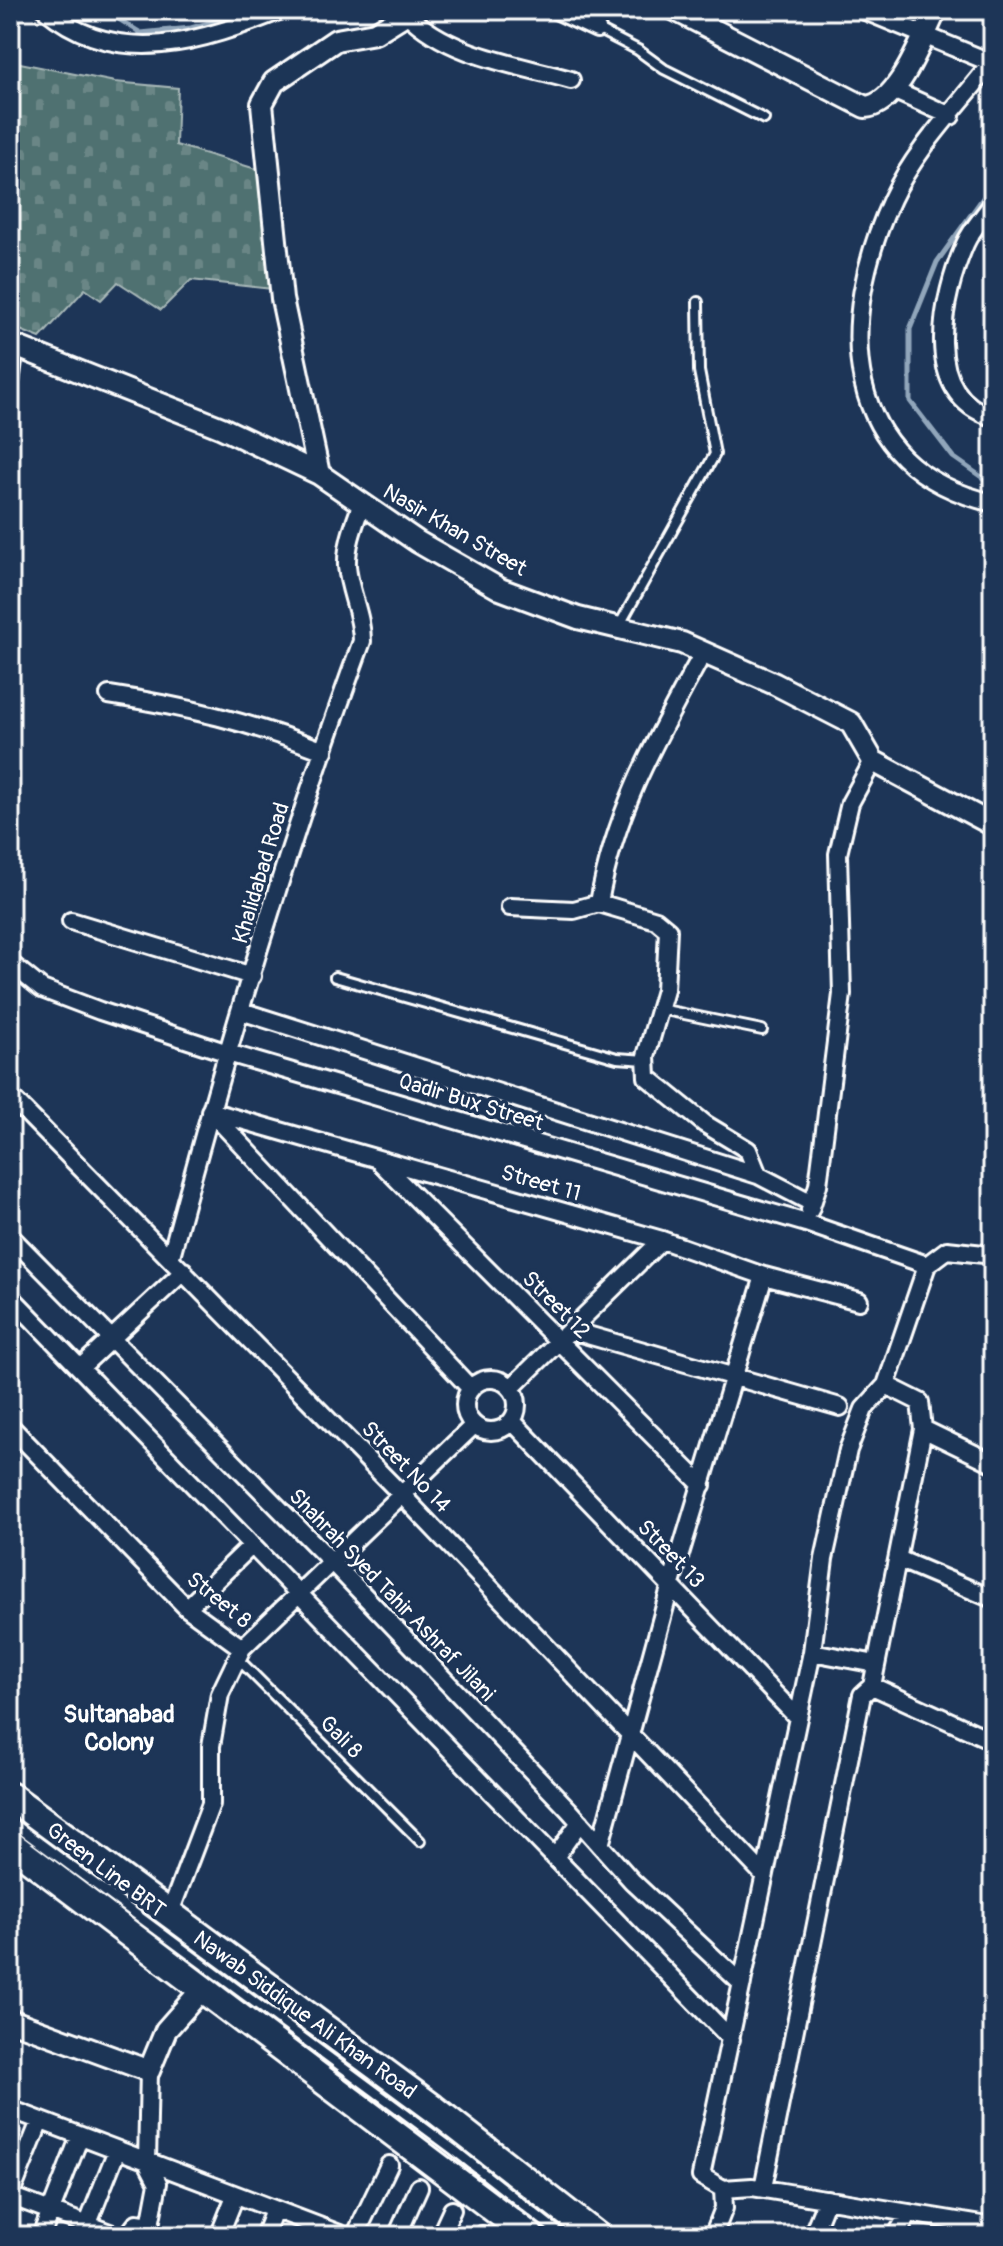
<svg xmlns="http://www.w3.org/2000/svg" width="1003" height="2246" font-family="Pangolin,sans-serif">
	<style>
		.cemetery { fill: url(#cemetery-stones); stroke: #a8b8b8; stroke-width: 2 }
		.lines { fill: none; stroke-linecap: round; stroke-linejoin: round }
		.stream { stroke: #91a6bb; stroke-width: 5 }
		.service-casing { stroke: #fff; stroke-width: 14 }
		.minor-casing { stroke: #fff; stroke-width: 22 }
		.tertiary-casing { stroke: #fff; stroke-width: 26 }
		.primary-casing { stroke: #fff; stroke-width: 32 }
		.service { stroke: #1d3557; stroke-width: 8 }
		.minor { stroke: #1d3557; stroke-width: 16 }
		.tertiary { stroke: #1d3557; stroke-width: 20 }
		.primary { stroke: #1d3557; stroke-width: 26 }
		.labels { text-anchor: middle; dominant-baseline: central; stroke-width: 7; stroke-linejoin: round; paint-order: stroke }
		.street-label { font-size: 22px; fill: #fff; stroke: #1d3557 }
		.neighbourhood-label { font-size: 24px; font-weight: bold; fill: #fff; stroke: #1d3557 }
	</style>
	<defs>
		<pattern id="cemetery-stones" width="16" height="16" patternUnits="userSpaceOnUse" patternTransform="scale(2)"><rect width="16" height="16" fill="#507171"/><path d="M2 7V4a2 2 0 0 1 4 0v3zM10 15v-3a2 2 0 0 1 4 0v3z" fill="#6a8686"/></pattern>
	</defs>
	<rect width="100%" height="100%" fill="#1d3557"/>
	<filter id="ink" filterUnits="userSpaceOnUse"><feTurbulence type="fractalNoise" baseFrequency=".0125" numOctaves="2"/><feDisplacementMap in="SourceGraphic" scale="16" xChannelSelector="R" yChannelSelector="G"/><feConvolveMatrix kernelMatrix="1 2 1 2 8 2 1 2 1" color-interpolation-filters="sRGB"/></filter>
	<g filter="url(#ink)">
		<path class="cemetery" d="M10,61L115,82L178,88L176,145L263,171L273,289L191,280L161,310L118,282L101,300L85,289L40,338L10,326Z"/>
		<g class="lines">
			<path class="stream" d="M104,10L141,33L191,28L255,10
				M993,184L937,262L910,329V401L953,457L993,485"/>
			<g class="service-casing">
				<path id="service" d="M597,29L638,50L664,69L764,119
					M619,626L715,454L699,371L698,302
					M335,977L617,1058L646,1060
					M660,1009L762,1030
					M238,1659L420,1841
					M10,1821L454,2150L563,2236"/>
			</g>
			<g class="minor-casing">
				<path id="minor" d="M46,10C119,70 203,41 281,10
					M556,10L597,29
					M863,10L992,63
					M407,14C449,56 515,64 571,80
					M993,61C959,105 915,149 892,199C836,320 838,468 993,503
					M895,91L951,116
					M993,203C984,216 971,230 965,244C942,297 920,396 993,417
					M10,383L15,346
					M703,653C658,736 615,809 599,903L656,920L668,930L665,990L646,1056L647,1077L705,1124L748,1150L758,1175L812,1203
					M109,695C188,707 249,722 324,751
					M510,907L574,910L599,903
					M71,921L252,976
					M10,963L42,989L100,1011L228,1053L806,1223L927,1265
					M241,1011L758,1175
					M10,1096L402,1495L764,1875
					M210,1111L662,1240L764,1276L859,1301
					M211,1112L471,1389
					M378,1160L702,1485
					M810,1210L818,1185L842,994L838,854L850,803L873,761
					M10,1236L333,1563L569,1810L632,1881L742,1984
					M993,1255L947,1250L927,1265L886,1385L920,1402L923,1429L872,1686L993,1741
					M171,1256C226,1049 288,843 362,641C362,614 349,592 347,566C346,544 355,523 362,503
					M10,1296L731,2039
					M570,1330L840,1407
					M80,1368L184,1271
					M465 1405a26 26 0 1 1 52 0a26 26 0 1 1-52 0Z
					M511,1388L662,1240
					M512,1421L798,1718
					M10,1426L187,1608L242,1648L474,1425
					M923,1429L993,1463
					M898,1559L993,1599
					M187,1608L251,1546
					M812,1652L876,1664
					M600,1845L671,1584L764,1276
					M556,1856L580,1822
					M169,1915L211,1804V1746L220,1694L242,1648
					M10,2109L345,2236
					M763,2188L862,1695L872,1686
					M723,2189L752,2187L993,2227
					M10,2196L118,2236
					M10,2196L40,2121
					M41,2236L80,2136
					M83,2236L117,2150
					M127,2236L137,2223L150,2225
					M148,2236L158,2183L147,2162L149,2071
					M219,2236L235,2196
					M264,2236L274,2210
					M355,2236L389,2165
					M397,2236L419,2187
					M440,2236L452,2210
					M481,2236L482,2235
					M713,2236L724,2208L723,2189L701,2176L812,1652L824,1559L848,1450L864,1409L886,1385
					M812,2236L827,2199
					M896,2236L909,2213"/>
			</g>
			<g class="tertiary-casing">
				<path id="tertiary" d="M675,10L865,107C899,105 922,38 936,10
					M10,344L222,428L319,474L418,542L500,589L578,618L682,643L775,684L851,723L873,761L993,825
					M319,474L282,299L262,104L274,82L336,40L375,33L412,10
					M10,2020L149,2071L166,2030L203,1988"/>
			</g>
			<g class="primary-casing">
				<path id="primary" d="M10,1796L433,2108L597,2236
					M10,1844L530,2236"/>
			</g>
			<use href="#service" class="service"/>
			<use href="#minor" class="minor"/>
			<use href="#tertiary" class="tertiary"/>
			<use href="#primary" class="primary"/>
		</g>
	</g>
	<g class="labels">
		<g class="street-label">
			<text transform="translate(455 530) rotate(30)">Nasir Khan Street</text>
			<text transform="translate(261 873) rotate(-73)">Khalidabad Road</text>
			<text transform="translate(471 1102) rotate(17)">Qadir Bux Street</text>
			<text transform="translate(541 1183) rotate(16)">Street 11</text>
			<text transform="translate(556 1305) rotate(45)">Street 12</text>
			<text transform="translate(406 1467) rotate(46)">Street No 14</text>
			<text transform="translate(671 1554) rotate(46)">Street 13</text>
			<text transform="translate(392 1595) rotate(46)">Shahrah Syed Tahir Ashraf Jilani</text>
			<text transform="translate(219 1600) rotate(39)">Street 8</text>
			<text transform="translate(341 1737) rotate(45)">Gali 8</text>
			<text transform="translate(106 1870) rotate(37)">Green Line BRT</text>
			<text transform="translate(305 2015) rotate(36)">Nawab Siddique Ali Khan Road</text>
		</g>
		<g class="neighbourhood-label">
			<text x="119" y="1714">Sultanabad<tspan x="119" dy="28">Colony</tspan></text>
		</g>
	</g>
	<rect width="1003" height="2246" fill="none" stroke="#1d3557" stroke-width="40"/>
	<rect x="20" y="20" width="963" height="2206" fill="none" stroke="#fff" stroke-width="3" filter="url(#ink)"/>
</svg>
